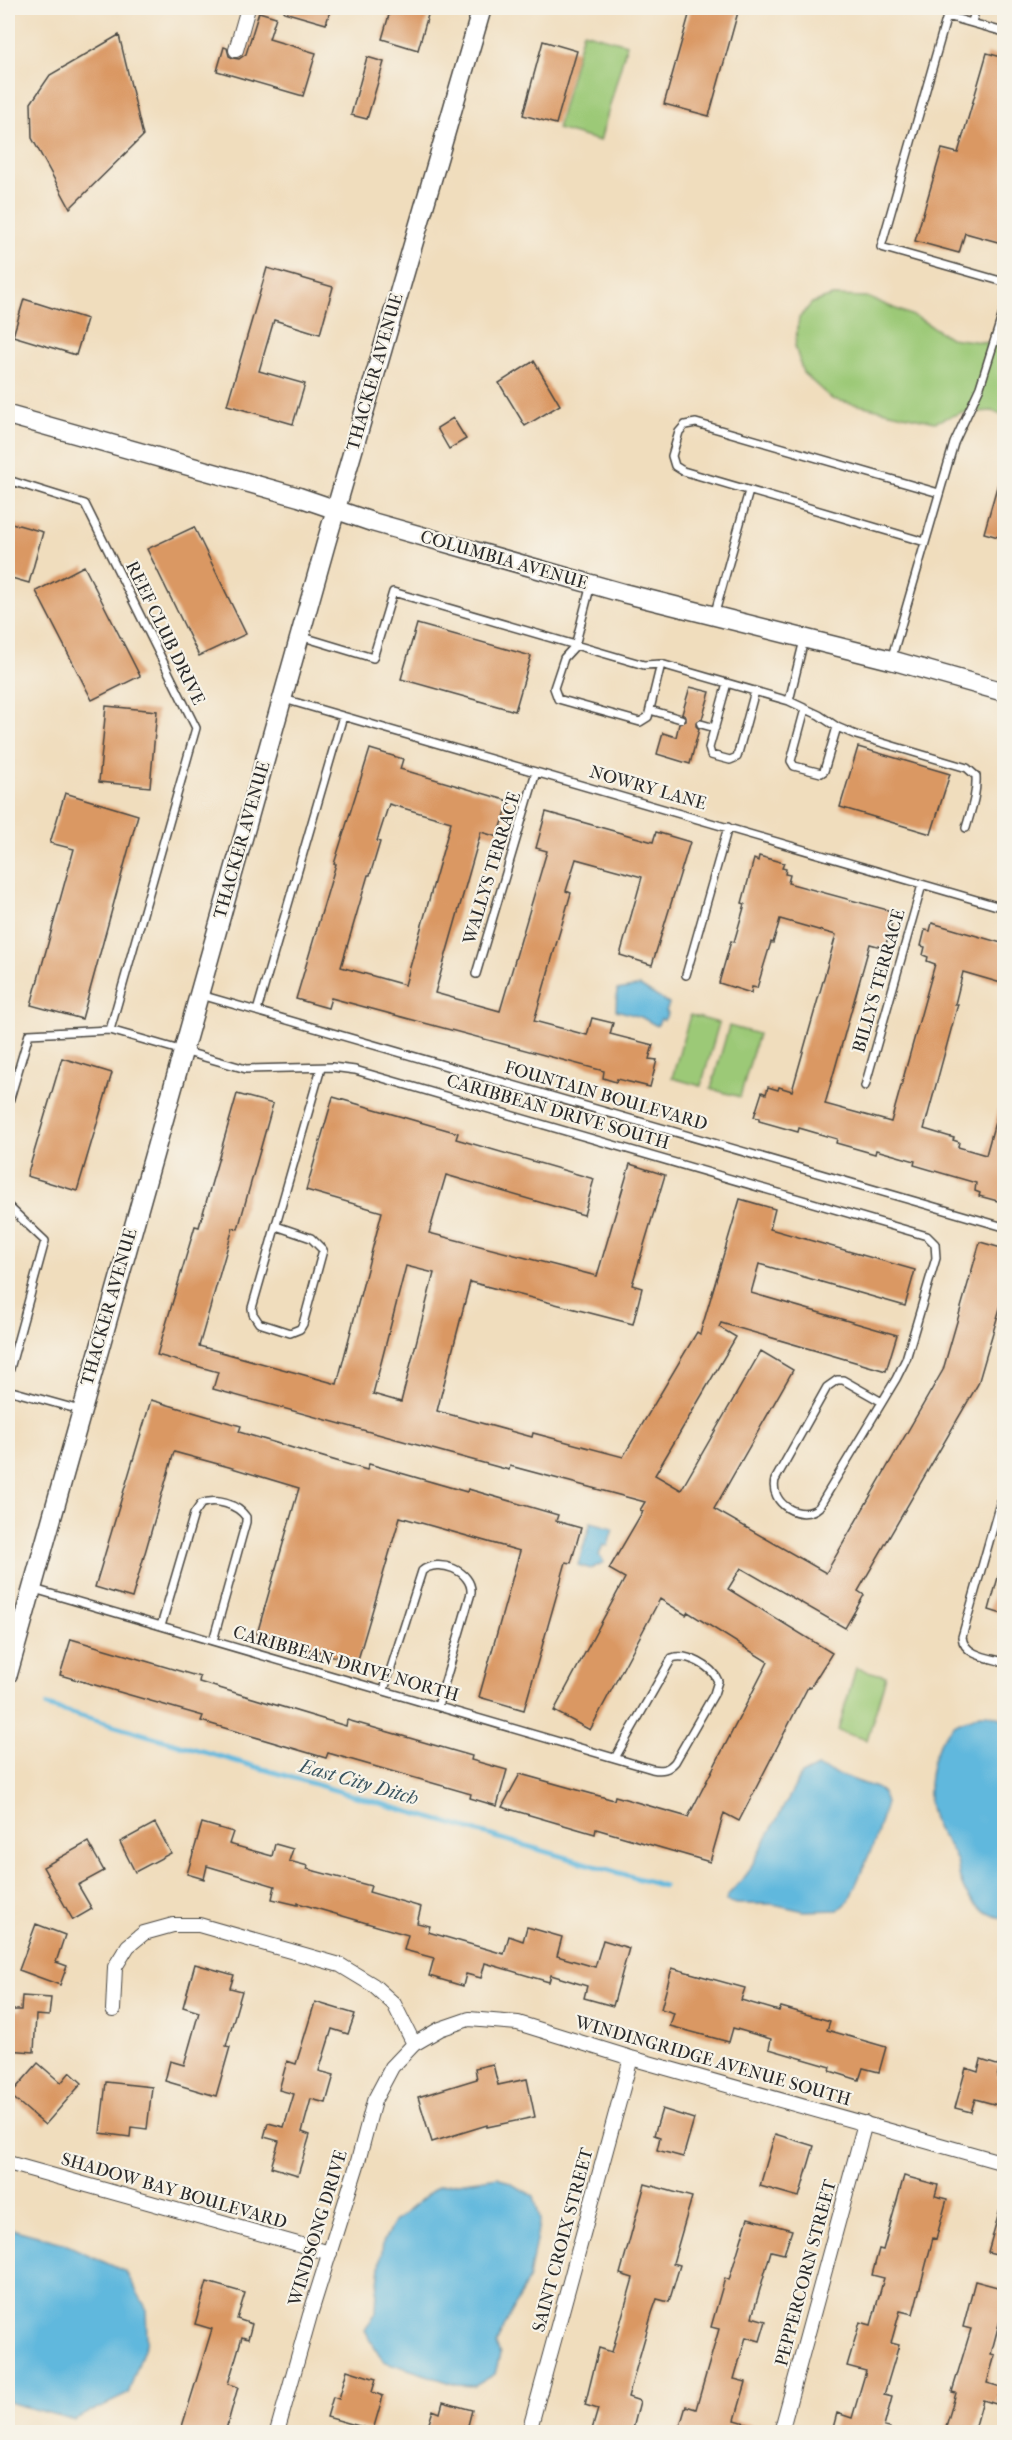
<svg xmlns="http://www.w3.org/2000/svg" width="1012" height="2440" font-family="'IM FELL French Canon',serif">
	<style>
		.green { fill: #9cc977; stroke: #647a51; stroke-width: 1.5 }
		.water { fill: #60b8dd; stroke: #467284; stroke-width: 1.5 }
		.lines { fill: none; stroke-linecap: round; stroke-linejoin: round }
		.stream { stroke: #60b8dd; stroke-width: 5 }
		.building { fill: #da9863; fill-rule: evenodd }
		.service-casing { stroke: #494641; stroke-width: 10 }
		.minor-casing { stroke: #494641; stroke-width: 16 }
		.tertiary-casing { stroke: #494641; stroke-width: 21 }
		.service { stroke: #fff; stroke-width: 7 }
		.minor { stroke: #fff; stroke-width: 14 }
		.tertiary { stroke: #fff; stroke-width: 18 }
		.labels { text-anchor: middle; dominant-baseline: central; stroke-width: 4.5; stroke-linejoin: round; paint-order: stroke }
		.street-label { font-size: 18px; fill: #2b2b2b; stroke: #f7f3e8 }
		.water-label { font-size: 20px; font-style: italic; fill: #3b5560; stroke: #f7f3e8 }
	</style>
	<rect width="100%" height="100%" fill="#f7f3e8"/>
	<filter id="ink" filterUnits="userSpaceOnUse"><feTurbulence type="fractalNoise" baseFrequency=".0167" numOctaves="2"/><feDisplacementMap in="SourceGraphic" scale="12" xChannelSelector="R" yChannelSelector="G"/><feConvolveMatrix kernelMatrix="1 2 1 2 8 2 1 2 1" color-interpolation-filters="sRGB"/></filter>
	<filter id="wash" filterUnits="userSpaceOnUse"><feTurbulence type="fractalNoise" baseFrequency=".008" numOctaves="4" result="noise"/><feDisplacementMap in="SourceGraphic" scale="24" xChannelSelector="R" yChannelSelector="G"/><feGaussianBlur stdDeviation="1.35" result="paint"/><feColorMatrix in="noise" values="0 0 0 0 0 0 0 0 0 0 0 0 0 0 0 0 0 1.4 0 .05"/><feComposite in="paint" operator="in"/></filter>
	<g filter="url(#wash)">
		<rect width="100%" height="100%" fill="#f0ddbd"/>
		<path class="green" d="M583,32L627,44L600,141L557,129Z
			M832,296L867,297L918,318L950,338L1004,345V416L992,411L960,413L935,422L832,399L803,373L795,346L799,318L812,303Z
			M690,1015L719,1023L701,1086L672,1078Z
			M729,1026L758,1034L740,1097L711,1089Z
			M856,1668L886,1676L867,1740L838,1731Z"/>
		<path class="water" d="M640,986L669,1004L666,1011L668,1013L664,1020L661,1019L657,1026L641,1017L616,1010L617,990Z
			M591,1522L613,1528L608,1546L603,1545L599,1555L604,1562L591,1569L578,1565Z
			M979,1714H988L1004,1719V1919C983,1913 965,1901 960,1878C958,1872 959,1866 956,1860C952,1847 940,1837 935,1824C923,1796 929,1751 951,1728C959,1719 969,1721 979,1714Z
			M817,1767L876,1788L882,1792L886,1803L875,1841L849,1900L838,1910L804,1911L773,1904H737L726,1901L727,1896L747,1874L801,1775Z
			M498,2177L534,2196L540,2219L529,2277L496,2344L500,2355L495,2374L475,2386L457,2385L383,2361L365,2330L376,2312L377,2291L383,2242L394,2222L438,2186Z
			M8,2228L63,2243L126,2272L146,2308L147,2340L128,2394L74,2420L8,2402Z"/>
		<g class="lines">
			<path class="stream" d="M47,1706L664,1886"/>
		</g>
		<g id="blocks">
			<path class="building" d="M285,8H331L326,24L284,12Z
				M391,8H430L418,50L382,39Z
				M691,8H722L738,12L709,116L664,104Z
				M259,12L276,17L269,39L316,53L303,96L217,71L224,47L227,48L229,56L233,58L239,59L246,54Z
				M119,35L143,136L70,208L32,138L31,103L50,75Z
				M543,41L577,51L556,124L523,115Z
				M987,53L1005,58V244L965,233L959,253L915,241L942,149L958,153Z
				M367,57L384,62L367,119L351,115Z
				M267,268L333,287L320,334L274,320L259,371L305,384L293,424L227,405Z
				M24,299L87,319L76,355L13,336Z
				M534,361L560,405L525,426L499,383Z
				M453,418L466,439L449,449L437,428Z
				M1000,476H1005V539L984,533Z
				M8,522L43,532L29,583L8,577Z
				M194,527L246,634L199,656L147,549Z
				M84,566L140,676L92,700L36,591Z
				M417,624L531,656L515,711L401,679Z
				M690,687L710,692L702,719L696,722V726L699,729L690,764L657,754L663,733L676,737L679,724L686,721V717L682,714Z
				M106,706L157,711L150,787L99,782Z
				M858,747L950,774L931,834L840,807Z
				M370,749L403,759L400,769L509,801L498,837L481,832L435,993L500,1011L547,851L536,848L546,812L653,842L656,832L690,842L652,965L620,955L642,877L576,859L566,891L571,893L534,1021L587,1035L592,1018L613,1023L610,1034L653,1045L649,1059L657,1060L650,1087L617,1079L616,1082L603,1078L604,1071L331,998L328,1008L296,999L336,864H334ZM389,804L451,822L405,985L341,967L368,875H370L380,842L377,841Z
				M65,793L138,815L82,1019L31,1005L74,849L50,843Z
				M759,856L784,863L782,868L786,869L785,874L790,875L788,883L895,912L885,948L870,944L825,1104L891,1122L935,964L927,961L928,957L923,955L925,947L921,946L925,930L930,931L932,923L1005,944V979L1002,978L1001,983L963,972L955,1004H958L924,1129L954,1138L953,1140L959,1142L958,1147L986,1155L1000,1104H1005V1203L979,1196L980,1193L975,1191L976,1183L914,1165L915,1161L876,1150L875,1154L836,1143L837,1139L799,1128L798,1132L759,1121V1118L754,1117L762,1092L766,1094L768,1087L778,1090L779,1087L792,1091L836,935L780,919L773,943L771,942L757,988L752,987L751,993L719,983L731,941L734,942L745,904L742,903L754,859L758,861Z
				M62,1058L112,1073L77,1191L27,1176Z
				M237,1094L273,1104L238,1229L233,1228L199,1346L337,1384L382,1212L306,1190L333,1097L458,1133L456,1139L594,1179L584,1215L446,1175L429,1233L597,1276L630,1164L665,1175L632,1285L642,1288L633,1324L470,1282L437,1411L532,1437L533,1433L623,1457L697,1332L700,1334L740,1199L775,1209L770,1229L915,1270L905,1306L759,1264L751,1293L897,1335L886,1371L721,1323L719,1327L736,1337L655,1475L681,1490L761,1351L793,1370L714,1509L826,1573L943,1370L980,1242L1005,1249V1291L978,1384L858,1591L864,1595L845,1628L741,1568L728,1589L832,1653L810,1688L808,1687L739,1821L724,1813L710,1862L596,1829L595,1834L502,1807L520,1774L614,1800L615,1796L688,1817L768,1662L688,1612L686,1615L660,1599L590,1730L554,1711L625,1578L609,1569L643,1511L640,1510L645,1502L510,1466L509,1470L213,1389L218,1372L157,1355L195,1226L199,1227ZM406,1266L434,1273L401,1402L373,1394Z
				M151,1400L241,1426L239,1432L367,1470L369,1464L467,1492L468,1489L558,1515L556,1521L581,1528L571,1563L566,1562L524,1710L479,1697L520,1551L400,1517L357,1663L257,1634L299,1488L229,1467L174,1452L132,1598L95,1587Z
				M1000,1570L1005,1571V1615L989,1610Z
				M71,1639L200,1677L199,1682L346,1726L347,1720L472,1756L471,1760L507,1770L497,1806L470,1798L471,1794L328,1753L326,1758L201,1721L203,1716L60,1675Z
				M155,1823L171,1853L135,1872L120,1842Z
				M202,1823L233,1832L229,1844L272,1856L275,1844L293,1849L289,1861L308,1866L307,1869L371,1886L369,1892L421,1907L417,1923L430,1926L428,1932L504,1954L509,1936L523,1941L527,1927L562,1937L557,1956L595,1967L603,1940L629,1948L613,2006L584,1998L587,1986L551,1975L549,1982L485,1963L481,1978L466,1974L463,1986L429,1976L434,1958L404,1950L408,1935L298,1903V1905L272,1899L275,1886L207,1866L204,1879L187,1874Z
				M88,1842L104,1871L78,1885L92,1909L73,1920L43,1867Z
				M36,1924L65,1935L56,1962L67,1966L60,1985L19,1970Z
				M195,1964L234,1975L230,1988L242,1991L226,2046L230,2047L216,2096L165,2081L170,2061L184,2065L199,2012L183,2007Z
				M672,1968L745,1988L741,2000L779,2011L781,2007L830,2021L827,2030L886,2047L879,2072L863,2068L859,2080L830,2071L831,2067L769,2049L771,2039L733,2028L729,2042L670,2026L674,2013L661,2009Z
				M22,1996L51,1998L49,2016L36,2015L34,2052L8,2050V2010H21Z
				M315,2002L355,2014L348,2034L332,2029L319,2071L334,2075L326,2103L311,2099L302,2132L310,2135L298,2175L271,2167L279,2141L264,2137L268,2123L284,2127L294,2094L279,2090L287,2061L296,2064Z
				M981,2060L1000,2066L997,2077L1005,2079V2107L975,2099L971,2112L955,2108L966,2068L978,2072Z
				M38,2063L61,2083L70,2072L82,2083L45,2125L10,2095Z
				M493,2064L498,2085L527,2079L535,2117L487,2127V2125L432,2142L418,2097L477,2079L475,2068Z
				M106,2082L152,2087L147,2129L131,2127L130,2137L100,2133Z
				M662,2109L694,2119L683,2157L657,2150L660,2137L654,2135Z
				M775,2134L814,2146L799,2197L760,2186Z
				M904,2176L938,2185L935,2196L947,2199L936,2239L933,2238L913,2314L900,2311L891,2343L899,2345L884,2395L892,2397L884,2427L890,2428L889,2433H848L833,2428L837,2413L852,2418L866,2371L847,2366L860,2322L871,2325L884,2278L872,2275L879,2249L883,2250Z
				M645,2184L692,2197L673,2263L680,2265L669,2302L657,2299L652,2313L628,2397L640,2401L632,2433H591L598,2409L585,2405L599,2348L612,2352L633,2278L620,2274Z
				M1000,2209L1005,2210V2256L988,2252Z
				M748,2218L792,2230L784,2254L771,2251L752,2317L766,2321L760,2341L746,2337L734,2379L746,2382L735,2420L763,2428V2433H678L686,2406L696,2409L719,2329L711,2327L725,2278L729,2280Z
				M975,2281L1005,2289V2301L991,2354L995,2355L987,2383L1001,2387L996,2404L983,2400L974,2433H944L956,2393L952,2392L971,2329L963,2327Z
				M207,2282L245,2293L237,2319L252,2324L248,2339L242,2337L228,2384L238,2387L225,2433H180L212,2329L195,2324Z
				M347,2370L376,2379L372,2392L383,2396L373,2430L327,2417L333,2397L339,2399Z
				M443,2402L472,2410L466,2433H426L433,2410L440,2413Z"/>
		</g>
	</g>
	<g filter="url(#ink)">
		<use href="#blocks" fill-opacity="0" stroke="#494641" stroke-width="1.5"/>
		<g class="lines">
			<g class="service-casing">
				<path id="service" d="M972,22L976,8
					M1004,32L947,16L881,247L1004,282
					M8,480L85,504L196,728L110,1030L29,1034L8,1105
					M925,542L683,471L675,466L672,456L679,432L685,425L696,423L939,493
					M591,584L575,646L564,658L554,688L558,699L640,722L648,717L661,664
					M714,616L749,491
					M300,636L373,658L393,592L644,665L661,664L789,701L804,640
					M891,660L954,443L980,387L1004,310
					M727,683L709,748L711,755L730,760L737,757L755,691
					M284,699L1004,908
					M789,701L819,715L837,727L856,735L967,768L976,776C977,795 971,810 966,828
					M805,709L791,761L794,766L821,773L824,771L837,727
					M650,710L681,719
					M701,724L715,728
					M476,974L536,772
					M686,975L728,827
					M201,995L1004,1227
					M257,1011L343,716
					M110,1030L246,1069L332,1067L355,1070L927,1236L935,1244L936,1258L906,1359L896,1379L819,1507C801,1523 769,1503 775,1480L827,1387L837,1380H843L882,1402
					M865,1086L922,885
					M8,1206L45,1241L8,1376
					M276,1226L311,1238L323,1250L303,1324L300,1329L290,1333L259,1323L253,1314L252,1308L321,1068
					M8,1390L80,1410
					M1004,1489L962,1637C964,1656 990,1658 1004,1662
					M34,1589L652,1769C662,1771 668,1770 675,1762L714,1694L718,1681C712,1666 687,1653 672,1658L615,1758
					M161,1626L194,1514L201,1504C215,1498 237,1504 246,1517V1522L213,1641
					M384,1690L422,1571C438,1557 473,1571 471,1593L438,1706"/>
			</g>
			<g class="minor-casing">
				<path id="minor" d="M236,50L248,8
					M113,2010L115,1967L128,1946L144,1933L173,1925H199L340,1965L373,1985L394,2004L414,2044
					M8,2163L330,2253
					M277,2432L310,2315L357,2165L374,2101L392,2067L414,2044L440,2029L469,2019L518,2023L631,2058L1004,2163
					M529,2432L631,2058
					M781,2432L865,2123"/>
			</g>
			<g class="tertiary-casing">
				<path id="tertiary" d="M8,415L299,497L372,522L623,593L891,660L1004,692
					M8,1674L326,543L482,8"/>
			</g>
			<use href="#service" class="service"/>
			<use href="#minor" class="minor"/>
			<use href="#tertiary" class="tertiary"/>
		</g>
	</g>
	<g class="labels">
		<g class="street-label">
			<text transform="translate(375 372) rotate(-74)">THACKER AVENUE</text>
			<text transform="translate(504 560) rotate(16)">COLUMBIA AVENUE</text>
			<text transform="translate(165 633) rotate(64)">REEF CLUB DRIVE</text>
			<text transform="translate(648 788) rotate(16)">NOWRY LANE</text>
			<text transform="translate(242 840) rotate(-74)">THACKER AVENUE</text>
			<text transform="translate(492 868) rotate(-73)">WALLYS TERRACE</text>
			<text transform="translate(879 981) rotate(-74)">BILLYS TERRACE</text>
			<text transform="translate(606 1096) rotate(16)">FOUNTAIN BOULEVARD</text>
			<text transform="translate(558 1112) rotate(16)">CARIBBEAN DRIVE SOUTH</text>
			<text transform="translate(109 1307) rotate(-74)">THACKER AVENUE</text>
			<text transform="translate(346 1664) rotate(16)">CARIBBEAN DRIVE NORTH</text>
			<text transform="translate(713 2061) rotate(16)">WINDINGRIDGE AVENUE SOUTH</text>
			<text transform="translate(174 2191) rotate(16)">SHADOW BAY BOULEVARD</text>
			<text transform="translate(318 2228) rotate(-73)">WINDSONG DRIVE</text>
			<text transform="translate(563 2240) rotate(-75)">SAINT CROIX STREET</text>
			<text transform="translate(806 2273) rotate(-75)">PEPPERCORN STREET</text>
		</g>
		<g class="water-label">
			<text transform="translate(359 1782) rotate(16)">East City Ditch</text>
		</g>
	</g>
	<rect width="1012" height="2440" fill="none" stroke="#f7f3e8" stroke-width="30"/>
</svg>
